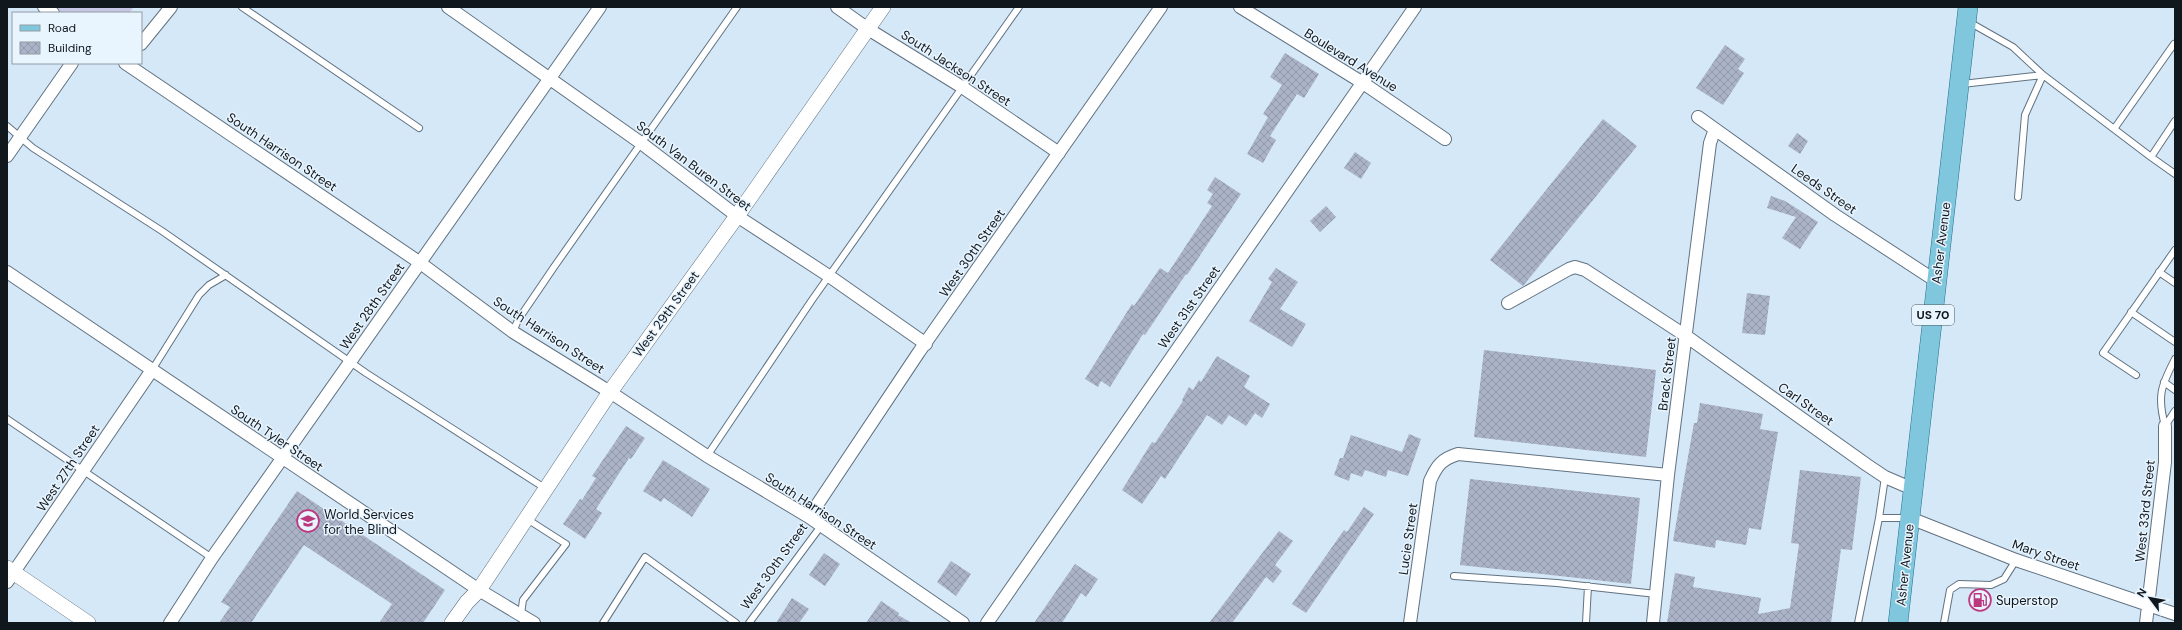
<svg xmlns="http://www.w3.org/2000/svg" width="2182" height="630" font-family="'DM Sans',sans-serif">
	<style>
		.park { fill: url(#park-crowns) }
		.building { fill: url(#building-cross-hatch) }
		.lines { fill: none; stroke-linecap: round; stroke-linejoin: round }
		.service-casing { stroke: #617281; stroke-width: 8 }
		.minor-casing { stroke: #617281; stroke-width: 14 }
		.tertiary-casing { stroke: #617281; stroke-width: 16 }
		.primary-casing { stroke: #22718b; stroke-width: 20 }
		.service { stroke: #fff; stroke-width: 6 }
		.minor { stroke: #fff; stroke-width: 12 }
		.tertiary { stroke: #fff; stroke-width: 15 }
		.primary { stroke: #80c7dd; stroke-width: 19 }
		.labels { text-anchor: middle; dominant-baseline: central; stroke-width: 3; stroke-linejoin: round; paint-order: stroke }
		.shield { fill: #e8f4fe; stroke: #515960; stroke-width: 1 }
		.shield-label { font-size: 12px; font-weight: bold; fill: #10171d }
		.street-label { font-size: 13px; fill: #10171d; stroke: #e8f4fe }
		.poi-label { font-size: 13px; fill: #10171d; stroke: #e8f4fe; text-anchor: start }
	</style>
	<defs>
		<pattern id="park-crowns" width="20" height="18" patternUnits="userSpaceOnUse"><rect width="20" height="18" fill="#c7c6e7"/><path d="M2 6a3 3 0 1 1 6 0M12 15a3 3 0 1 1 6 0" fill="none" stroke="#aaa9c6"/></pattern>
		<pattern id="building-cross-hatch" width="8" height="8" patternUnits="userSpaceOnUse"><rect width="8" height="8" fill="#aab3c7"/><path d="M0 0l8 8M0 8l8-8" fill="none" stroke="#9199aa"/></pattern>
	</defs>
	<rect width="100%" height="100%" fill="#d5e8f8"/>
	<path class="park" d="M44,7H134L129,13H53Z"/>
	<path class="building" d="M1725,45L1745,59L1738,69L1744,73L1723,105L1696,88Z
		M1285,53L1319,74L1304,98L1297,94L1270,136L1276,140L1263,163L1247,154L1268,117L1263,114L1282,85L1270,77Z
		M1603,119L1637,146L1523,286L1490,260Z
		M1797,133L1808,141L1800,154L1788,146Z
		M1355,152L1371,163L1361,179L1344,168Z
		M1215,177L1241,194L1187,275L1186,274L1145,335L1143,334L1110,387L1101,381L1098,387L1085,379L1132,304L1134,306L1160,268L1168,273L1212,206L1207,203L1213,194L1207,190Z
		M1771,196L1785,201L1818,222L1800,249L1782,238L1796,217L1767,208Z
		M1326,206L1336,217L1320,232L1310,221Z
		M1276,268L1298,282L1280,309L1306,324L1292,347L1249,321L1272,282L1268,279Z
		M1747,293L1770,296L1765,335L1742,333Z
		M1484,350L1656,370L1646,457L1474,437Z
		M1217,356L1250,376L1244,387L1270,404L1262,418L1255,413L1246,426L1229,415L1222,425L1207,415L1165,479L1161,476L1142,504L1122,490L1152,442L1155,443L1183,401L1182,400L1189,387L1193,390L1199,380L1201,382Z
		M1700,403L1763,414L1760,429L1778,432L1761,530L1749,528L1746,545L1716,540L1715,548L1673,541L1694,423H1697Z
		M626,426L645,438L631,459L629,458L596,509L602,513L585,539L563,524L580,499L582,500L596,478L592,476Z
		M1409,434L1421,439L1408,476L1388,470L1386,477L1365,470L1362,477L1351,473L1349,481L1334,475L1340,458H1343L1351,435L1402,452Z
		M663,460L710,489L692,517L664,498L661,502L643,491Z
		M1800,470L1861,477L1852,550L1841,549L1831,623H1667L1675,573L1695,577L1693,587L1761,598L1758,614L1790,608L1799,544L1791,543Z
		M1470,479L1640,498L1631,584L1460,565Z
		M297,491L445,590L423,623H379L392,604L304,545L251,623H219L230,607L221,602Z
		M1364,507L1374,514L1306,613L1292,604L1344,530L1347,532Z
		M1279,531L1293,541L1275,565L1282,571L1273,583L1266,577L1232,623H1209Z
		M824,553L840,564L825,586L809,575Z
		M951,561L971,574L956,596L937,582Z
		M1075,564L1098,579L1086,597L1081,593L1062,623H1034Z
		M792,598L809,609L799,623H776Z
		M881,601L899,613L898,615L912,623H866Z"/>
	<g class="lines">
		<g class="service-casing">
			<path id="service" d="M242,7L419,128
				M1962,84L2043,75L2013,47L1969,22
				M7,126L33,148L162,231L366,373L540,485L544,491
				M2114,129L2174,44
				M2151,157L2175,174
				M2018,197L2025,115L2043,75L2151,157L2175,121
				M2159,272L2175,283
				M2131,312L2175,342
				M513,332L518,320L554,267L737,7
				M152,370L199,295L209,285L226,275
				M2136,375L2103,353L2175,250
				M2164,382L2175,390
				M7,419L212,558
				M2165,426C2157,396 2161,386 2175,359
				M2165,426L2175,411
				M707,456L812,300L1019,7
				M1879,518L1885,477
				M1454,576L1557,583L1656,594
				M521,614L523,600L566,544L527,519
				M603,623L645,557L736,623
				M749,623L821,526
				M1586,623L1588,586
				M1858,623L1879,518H1908
				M1944,623L1950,590L1959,584L1991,585L2004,579L2016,560"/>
		</g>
		<g class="minor-casing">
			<path id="minor" d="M44,7L53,13
				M448,7L641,143L737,216L829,276L926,344
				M837,7L868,29L962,87L1059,153
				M1240,7L1363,83L1445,139
				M141,44L171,7
				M125,63L419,262L513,332L610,392L707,456L809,517L963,623
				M1698,117L1835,215L1936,281
				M7,156L72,63
				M7,272L479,590L534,623
				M1508,303L1569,269L1575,267L1585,270L1686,336L1867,465L1885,477L1913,489
				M809,517L919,352L1161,7
				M1910,518L2016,560L2175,614
				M7,582L152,370
				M170,623L212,558L600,7
				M987,623L1415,7
				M1410,623L1430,481C1437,465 1442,459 1458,454L1668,475
				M1653,623L1668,475L1710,143L1715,129
				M2146,623L2165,462V426"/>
		</g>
		<g class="tertiary-casing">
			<path id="tertiary" d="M7,568L88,623
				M452,623L467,602L479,590L610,392L737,216L883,7"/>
		</g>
		<g class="primary-casing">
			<path id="primary" d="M1898,623L1968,7"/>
		</g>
		<use href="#service" class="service"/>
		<use href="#minor" class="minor"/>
		<use href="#tertiary" class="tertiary"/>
		<use href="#primary" class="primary"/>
	</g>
	<defs>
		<g id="university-ring" transform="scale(1.15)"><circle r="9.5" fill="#e8f4fe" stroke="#bc387e" stroke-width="1.5"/><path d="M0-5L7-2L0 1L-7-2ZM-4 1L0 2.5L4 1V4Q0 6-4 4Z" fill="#bc387e"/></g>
		<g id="fuel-ring" transform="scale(1.15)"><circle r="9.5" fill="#e8f4fe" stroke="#bc387e" stroke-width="1.5"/><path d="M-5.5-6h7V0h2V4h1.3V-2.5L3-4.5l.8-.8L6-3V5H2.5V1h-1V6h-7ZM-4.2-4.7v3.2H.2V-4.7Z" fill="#bc387e"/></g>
	</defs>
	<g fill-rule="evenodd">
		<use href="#university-ring" x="308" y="521"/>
		<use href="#fuel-ring" x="1980" y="600"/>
	</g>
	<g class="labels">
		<rect class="shield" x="1912" y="305" width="42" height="20" rx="3"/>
		<g class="shield-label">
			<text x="1933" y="315">US 70</text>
		</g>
		<g class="street-label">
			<text transform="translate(1351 60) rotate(32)">Boulevard Avenue</text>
			<text transform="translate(956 68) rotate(33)">South Jackson Street</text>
			<text transform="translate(282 152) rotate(34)">South Harrison Street</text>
			<text transform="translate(694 166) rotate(37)">South Van Buren Street</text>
			<text transform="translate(1824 189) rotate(35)">Leeds Street</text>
			<text transform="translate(1941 243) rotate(-83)">Asher Avenue</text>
			<text transform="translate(972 253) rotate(-55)">West 30th Street</text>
			<text transform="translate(372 306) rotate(-55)">West 28th Street</text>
			<text transform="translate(1189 307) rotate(-55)">West 31st Street</text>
			<text transform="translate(666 314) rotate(-54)">West 29th Street</text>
			<text transform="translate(549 335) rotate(33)">South Harrison Street</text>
			<text transform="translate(1667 374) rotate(-83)">Brack Street</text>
			<text transform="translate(1806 404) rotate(35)">Carl Street</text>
			<text transform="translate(277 438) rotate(34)">South Tyler Street</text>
			<text transform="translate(68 468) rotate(-56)">West 27th Street</text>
			<text transform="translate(821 511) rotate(33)">South Harrison Street</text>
			<text transform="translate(2145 511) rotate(-84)">West 33rd Street</text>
			<text transform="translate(1408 539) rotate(-82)">Lucie Street</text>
			<text transform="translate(2046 555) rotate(19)">Mary Street</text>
			<text transform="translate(1905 565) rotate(-84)">Asher Avenue</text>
			<text transform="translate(774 566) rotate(-54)">West 30th Street</text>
		</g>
		<g class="poi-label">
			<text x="324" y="514">World Services<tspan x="324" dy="15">for the Blind</tspan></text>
			<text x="1996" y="600">Superstop</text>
		</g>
	</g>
	<rect width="2182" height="630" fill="none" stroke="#10171d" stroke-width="16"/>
	<rect x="12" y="12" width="130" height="52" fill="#e8f4fe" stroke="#929ca4"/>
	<rect x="20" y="25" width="20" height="6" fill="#80c7dd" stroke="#929ca4"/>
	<text x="48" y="32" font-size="12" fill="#10171d">Road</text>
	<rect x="20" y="42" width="20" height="12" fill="url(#building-cross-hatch)" stroke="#929ca4"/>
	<text x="48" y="52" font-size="12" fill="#10171d">Building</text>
	<g transform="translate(2150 598) rotate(302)" stroke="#e8f4fe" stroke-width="3" paint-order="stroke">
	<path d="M0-3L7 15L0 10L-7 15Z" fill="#10171d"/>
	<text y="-6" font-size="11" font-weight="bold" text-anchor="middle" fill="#10171d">N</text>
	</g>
</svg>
